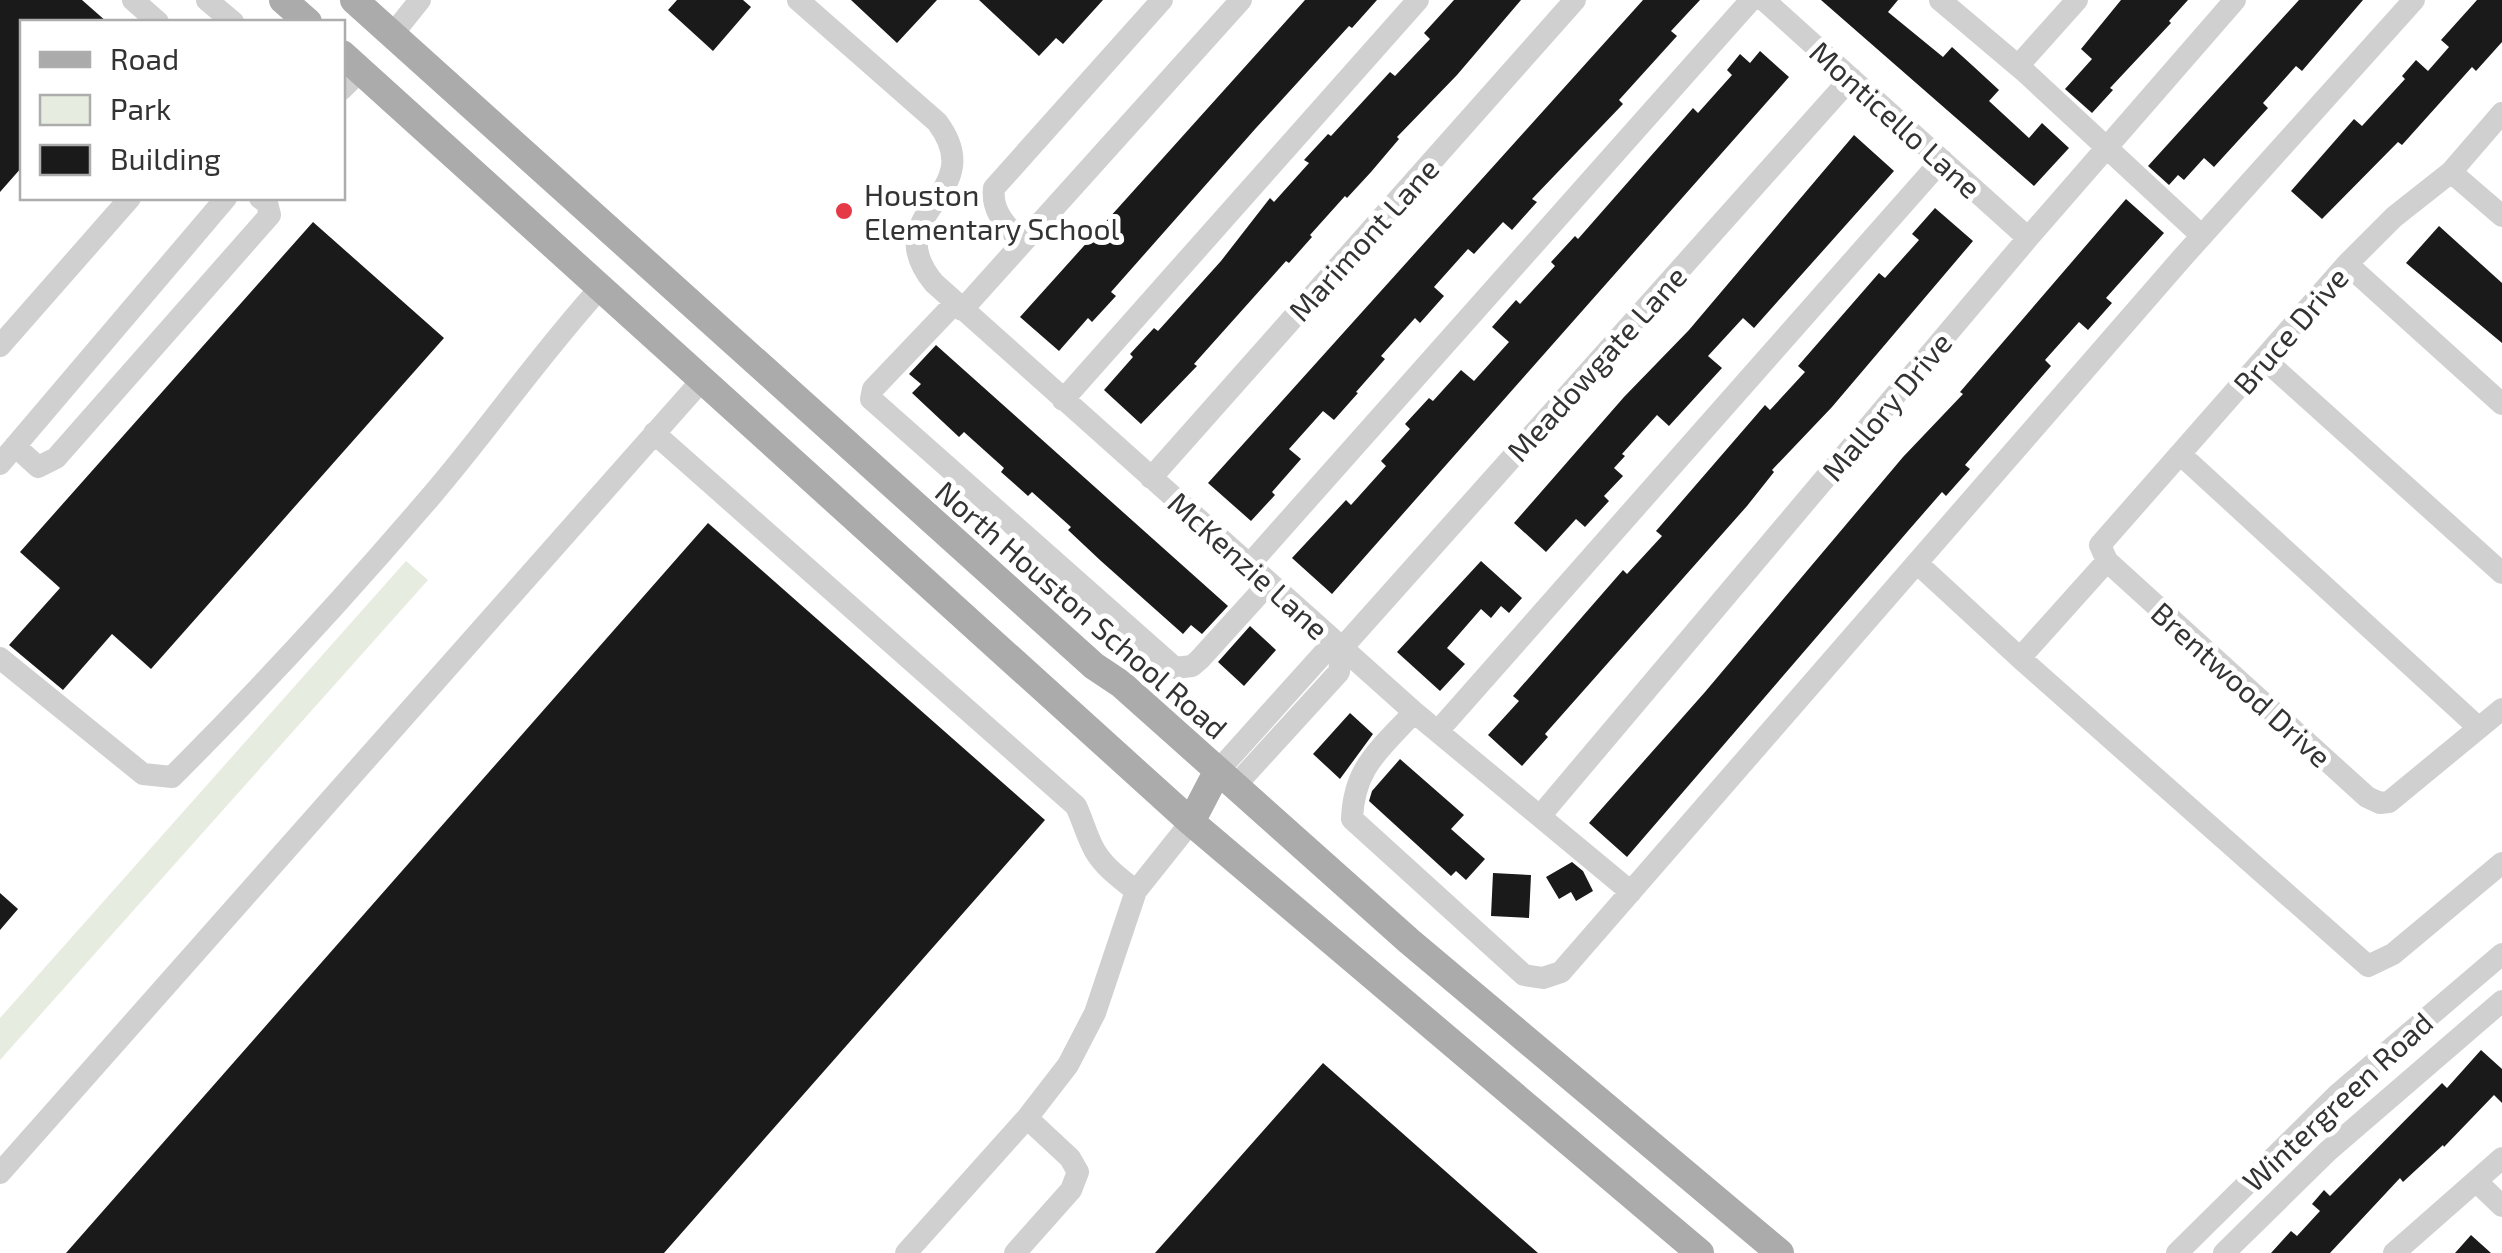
<svg xmlns="http://www.w3.org/2000/svg" width="2502" height="1253" font-family="'Exo 2',sans-serif">
	<style>
		.green { fill: #e6ecdf }
		.building { fill: #1a1a1a }
		.lines { fill: none; stroke-linecap: round; stroke-linejoin: round }
		.minor { stroke: #d0d0d0; stroke-width: 22 }
		.major { stroke: #ababab; stroke-width: 28 }
		.poi-dot { fill: #e63946; stroke: #fff; stroke-width: 4 }
		.labels { text-anchor: middle; dominant-baseline: central; stroke-width: 10; stroke-linejoin: round; paint-order: stroke }
		.street-label { font-size: 30px; fill: #333; stroke: #fff }
		.poi-label { font-size: 30px; fill: #333; stroke: #fff; text-anchor: start }
	</style>
	<rect width="100%" height="100%" fill="#fff"/>
	<path class="green" d="M406,561L428,580L0,1060V1018Z"/>
	<path class="building" d="M0,0H82L107,22H22V167L0,192Z
		M677,0H743L751,7L713,51L668,10Z
		M851,0H937L897,43Z
		M979,0H1103L1063,44L1056,38L1039,56Z
		M1305,0H1377L1352,28L1349,26L1256,128L1111,292L1116,296L1092,322L1088,318L1059,351L1020,317Z
		M1454,0H1521L1457,75L1397,137L1399,139L1371,172L1347,198L1345,196L1310,235L1312,237L1289,263L1286,261L1194,364L1197,366L1141,424L1104,390L1133,357L1130,354L1154,328L1158,331L1221,261L1270,198L1274,202L1309,163L1304,160L1328,134L1331,136L1390,72L1395,76L1430,39L1424,33Z
		M1643,0H1700L1671,31L1677,36L1619,100L1623,104L1532,199L1537,202L1512,230L1503,222L1474,254L1468,249L1434,287L1444,296L1420,323L1415,318L1381,356L1385,359L1356,392L1358,393L1334,420L1323,411L1289,449L1301,459L1272,492L1275,495L1251,521L1208,483Z
		M1821,0H1898L1888,12L1943,57L1952,47L1973,66L1999,90L1989,101L2029,138L2042,123L2069,148L2034,186Z
		M2121,0H2188L2169,21L2171,23L2110,88L2113,90L2092,113L2065,89L2092,59L2081,49Z
		M2299,0H2363L2302,71L2296,66L2263,103L2268,108L2214,167L2204,158L2184,180L2178,175L2169,185L2148,166Z
		M2477,0H2502V42L2476,71L2472,67L2402,145L2398,142L2322,219L2291,191L2354,119L2362,126L2405,79L2402,76L2416,60L2428,71L2449,47L2441,40Z
		M1760,51L1789,77L1332,594L1292,558L1346,500L1351,505L1386,466L1381,461L1410,429L1405,424L1429,398L1433,401L1461,370L1474,381L1509,342L1492,327L1516,300L1520,304L1555,266L1551,262L1575,236L1578,239L1693,108L1698,113L1732,75L1727,70L1740,54L1750,63Z
		M1854,135L1894,171L1754,328L1743,318L1708,356L1722,368L1669,426L1657,415L1622,454L1625,456L1614,468L1623,476L1604,496L1609,501L1585,527L1576,519L1546,552L1514,523L1624,397L1689,330Z
		M2126,199L2164,233L2106,298L2112,303L2088,330L2079,322L2045,360L2051,366L1965,465L1970,469L1946,496L1942,492L1908,531L1627,857L1589,823L1705,692L1903,457L1963,394L1960,392Z
		M1935,208L1973,241L1832,407L1772,470L1774,472L1747,506L1545,734L1548,737L1522,766L1488,735L1519,701L1513,696L1623,570L1627,574L1662,536L1656,531L1765,405L1770,410L1805,372L1798,366L1879,273L1885,278L1919,240L1912,234Z
		M313,222L444,338L151,669L112,634L63,690L9,645L60,588L20,552Z
		M2439,226L2502,283V343L2406,263Z
		M936,345L1228,606L1202,634L1191,625L1183,634L1101,561L1068,530L1071,527L1032,492L1028,496L1001,472L1004,468L964,432L959,437L912,393L921,384L909,374Z
		M708,523L1045,820L664,1253H66Z
		M1481,561L1522,598L1509,613L1501,606L1491,618L1481,609L1447,648L1465,664L1440,691L1397,652Z
		M1250,626L1276,650L1244,686L1218,662Z
		M1350,713L1373,734L1340,779L1313,754Z
		M1400,759L1464,815L1451,829L1485,859L1466,880L1456,871L1451,876L1369,801L1372,791Z
		M1572,862L1583,871L1593,891L1576,901L1571,892L1559,899L1546,877Z
		M1493,873L1531,875L1529,918L1491,916Z
		M0,893L18,909L0,930Z
		M2481,1050L2502,1069V1103L2494,1095L2444,1147L2443,1145L2403,1182L2400,1178L2330,1253H2271L2291,1231L2297,1236L2320,1211L2312,1204L2324,1190L2330,1196L2442,1083L2447,1088Z
		M1323,1063L1538,1253H1155Z
		M2471,1235L2491,1253H2455Z"/>
	<g class="lines">
		<path class="minor" d="M133,0L158,22
			M207,0L233,22
			M798,0L937,122C993,196 874,210 934,283L1414,712L1631,892
			M1764,0L2028,238
			M1940,0L2024,71L2202,236
			M392,35L420,0
			M2018,66L2077,0
			M342,89L361,70
			M2502,113L2451,172L2394,217L2347,264L2100,545L2107,561L2367,797L2380,803L2389,802L2502,709
			M2451,172L2502,216
			M1022,243C1007,226 991,212 994,188L1162,0
			M2347,264L2502,404
			M955,303L873,389L871,399L1175,668L1192,666L1200,659L1269,583
			M962,310L1241,0
			M0,346L130,198
			M2264,359L2502,573
			M1063,400L1418,0
			M654,433L1076,806C1083,821 1087,837 1095,851C1105,868 1121,879 1136,891
			M15,446L38,467L56,458L270,215L267,203L260,198
			M2180,454L2479,728
			M0,464L226,198
			M1151,478L1575,0
			M2107,561L2020,658L2368,966L2393,954L2502,863
			M1918,564L2020,658
			M1249,565L1751,0
			M0,658L143,774L172,777C262,687 349,592 432,495C490,427 541,353 601,287
			M1414,712C1381,749 1354,766 1352,819L1524,975L1543,978L1561,972L2182,258L2414,0
			M1438,731L1942,160
			M1217,772L1323,654L1342,648L1851,78
			M1234,787L1339,672L1342,648
			M1541,815L2028,238L2235,0
			M0,1173L703,379
			M2476,1181L2502,1206
			M906,1253L1027,1118L1068,1065L1095,1013L1136,891L1191,822
			M1015,1253L1071,1190L1078,1172L1070,1158L1027,1118
			M2177,1253L2338,1094L2502,954
			M2224,1253L2328,1151L2502,1001
			M2394,1253L2502,1158"/>
		<path class="major" d="M283,0L308,22
			M354,0L1094,666L1121,684L1409,941L1780,1253
			M342,54L1191,822L1700,1253
			M1191,822L1217,772"/>
	</g>
	<circle class="poi-dot" cx="844" cy="211" r="10"/>
	<g class="labels">
		<g class="street-label">
			<text transform="translate(1896 119) rotate(42)">Monticello Lane</text>
			<text transform="translate(1363 239) rotate(-48)">Marimont Lane</text>
			<text transform="translate(2290 330) rotate(-49)">Bruce Drive</text>
			<text transform="translate(1596 363) rotate(-48)">Meadowgate Lane</text>
			<text transform="translate(1886 406) rotate(-50)">Mallory Drive</text>
			<text transform="translate(1249 565) rotate(42)">McKenzie Lane</text>
			<text transform="translate(1082 609) rotate(41)">North Houston School Road</text>
			<text transform="translate(2242 684) rotate(42)">Brentwood Drive</text>
			<text transform="translate(2337 1101) rotate(-43)">Wintergreen Road</text>
		</g>
		<g class="poi-label">
			<text x="864" y="194">Houston<tspan x="864" dy="34">Elementary School</tspan></text>
		</g>
	</g>
	<rect x="20" y="20" width="325" height="180" fill="#ffffff" stroke="#adadad" stroke-width="2.5"/>
	<rect x="40" y="52" width="50" height="15" fill="#ababab" stroke="#adadad" stroke-width="2.5"/>
	<text x="110" y="70" font-size="30" fill="#333333">Road</text>
	<rect x="40" y="95" width="50" height="30" fill="#e6ecdf" stroke="#adadad" stroke-width="2.5"/>
	<text x="110" y="120" font-size="30" fill="#333333">Park</text>
	<rect x="40" y="145" width="50" height="30" fill="#1a1a1a" stroke="#adadad" stroke-width="2.5"/>
	<text x="110" y="170" font-size="30" fill="#333333">Building</text>
</svg>
